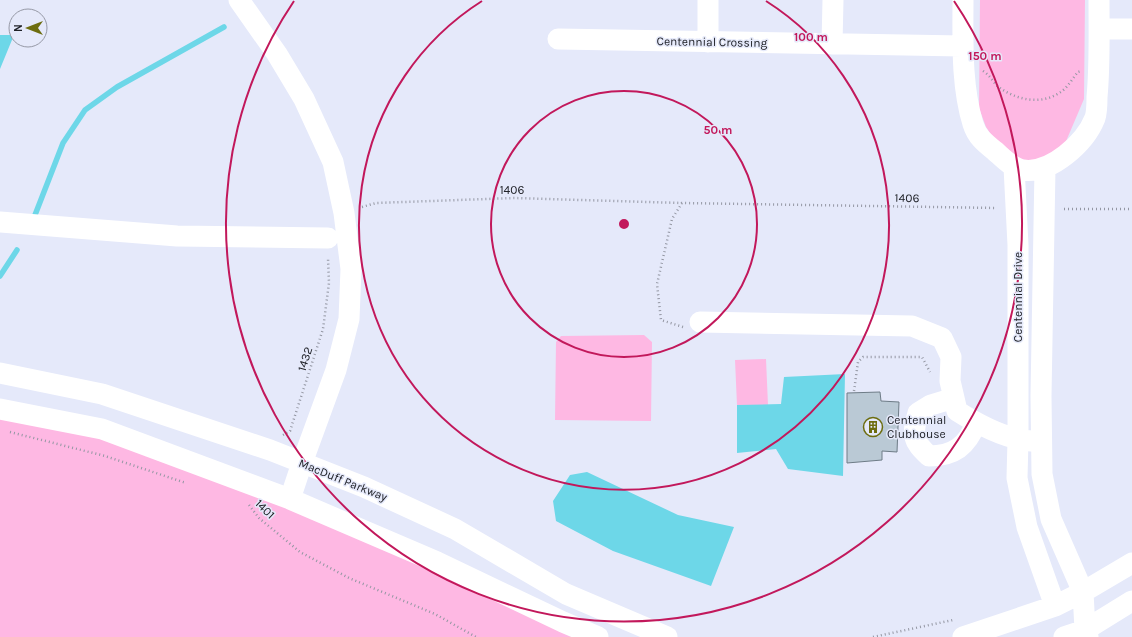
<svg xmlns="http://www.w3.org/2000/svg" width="1132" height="637" font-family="Karla,sans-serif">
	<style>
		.green { fill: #feb8e3 }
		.water { fill: #6dd7e8 }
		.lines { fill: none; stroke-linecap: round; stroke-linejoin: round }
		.stream { stroke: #6dd7e8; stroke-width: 5.5 }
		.building { fill: #bac9d5; stroke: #6e7c87 }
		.path { stroke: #9497a3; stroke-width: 2.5; stroke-dasharray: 1 3; stroke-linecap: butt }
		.minor { stroke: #fff; stroke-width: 21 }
		.ring { fill: none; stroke: #c2185b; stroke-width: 2 }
		.labels { text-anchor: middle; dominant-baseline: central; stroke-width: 3; stroke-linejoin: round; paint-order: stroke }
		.street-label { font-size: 12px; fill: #202228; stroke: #e5e9fa }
		.poi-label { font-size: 12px; fill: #202228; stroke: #e5e9fa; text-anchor: start }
		.centre { fill: #c2185b; stroke: #e5e9fa; stroke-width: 2 }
		.ring-label { font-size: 12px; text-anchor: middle; font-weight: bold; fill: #c2185b; stroke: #e5e9fa; stroke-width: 3; stroke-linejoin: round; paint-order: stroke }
	</style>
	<rect width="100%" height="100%" fill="#e5e9fa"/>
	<path class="green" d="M980,0H1085L1084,99L1064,146L1034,163L1003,153L986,127L979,108Z
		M644,335L652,342L651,421L555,420L556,342L561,336Z
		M766,359L768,405H737L735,360Z
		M0,409L102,429L589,637H0Z"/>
	<path class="water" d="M0,35H14L0,69Z
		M845,374L843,476L788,469L776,449L737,453V405L781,404L784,377Z
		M587,472L678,515L734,527L711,586L613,551L556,521L553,501L570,475Z"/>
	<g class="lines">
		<path class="stream" d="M35,215L63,143L85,110L117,87L224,27
			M0,276L17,250"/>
	</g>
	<path class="building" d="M880,392L881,401L899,402L897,452L882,451V460L847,463V393Z"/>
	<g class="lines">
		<path class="path" d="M983,71C991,76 994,84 1000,88C1017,100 1041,105 1059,93C1067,89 1072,79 1078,72L1081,71
			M362,207L376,203L514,198L682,203
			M1064,209H1132
			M683,327L661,320L657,284L672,219L682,203L997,208
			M854,391L858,362L863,357H922L930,372
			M10,432L105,456L186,483
			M283,435L290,431L323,329L329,283L328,258
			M249,505L259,518L300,552L349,578L435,614L476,637
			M873,637L953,620"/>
		<path class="minor" d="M239,0L277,54L304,99L333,162L344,213L351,269L349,319L336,370L302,463L290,499
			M963,0C963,40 961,85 973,124C977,137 985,143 995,151C1003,158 1012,168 1023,170C1051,174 1085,143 1095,118C1097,112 1097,104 1097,97C1100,65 1099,32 1099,0
			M1099,29H1132
			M558,39L962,46
			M708,42V0
			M832,44L833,0
			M1014,167L1018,245V440L1017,478L1027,527L1055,606
			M1045,168L1041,396L1042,474L1051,519L1083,592L1085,630L1088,637
			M0,222L177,236L328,238
			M700,322L912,326L942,338L951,357L950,381L957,411C979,425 1005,439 1031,441
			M0,373L102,394L270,450L364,487L455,529L566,594L667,637
			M954,398L931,405L918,413C912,436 912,440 929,456C954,456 967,446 976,423
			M0,409L102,429L290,499L437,562L563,622L598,637
			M963,637L1055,606L1083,592L1132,563
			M1064,637L1085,630L1132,601"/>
	</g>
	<g class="ring">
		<circle cx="624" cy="224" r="133"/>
		<path d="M766 1A265 265 0 1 1 482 1"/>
		<path d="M954 1A398 398 0 1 1 294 1"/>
	</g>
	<defs>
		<g id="building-ring" transform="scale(1)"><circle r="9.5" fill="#e5e9fa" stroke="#6d6d0f" stroke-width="1.5"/><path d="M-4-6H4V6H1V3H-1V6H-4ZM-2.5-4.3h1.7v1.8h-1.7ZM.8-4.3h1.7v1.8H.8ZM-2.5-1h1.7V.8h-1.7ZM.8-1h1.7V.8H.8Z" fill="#6d6d0f"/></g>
	</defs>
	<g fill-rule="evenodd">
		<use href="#building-ring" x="873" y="427"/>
	</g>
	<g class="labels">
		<g class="street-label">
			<text transform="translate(712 42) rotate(1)">Centennial Crossing</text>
			<text x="512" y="190">1406</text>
			<text transform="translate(907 198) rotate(1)">1406</text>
			<text transform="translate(1018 297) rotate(-90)">Centennial Drive</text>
			<text transform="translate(305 359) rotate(-73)">1432</text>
			<text transform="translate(343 480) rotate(22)">MacDuff Parkway</text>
			<text transform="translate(265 509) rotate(44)">1401</text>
		</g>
		<g class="poi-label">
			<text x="887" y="420">Centennial<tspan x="887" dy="14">Clubhouse</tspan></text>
		</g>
	</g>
	<circle cx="624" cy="224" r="6" class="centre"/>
	<g class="ring-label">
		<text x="811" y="41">100 m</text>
		<text x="985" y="60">150 m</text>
		<text x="718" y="134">50 m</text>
	</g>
	<g transform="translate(28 28) rotate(270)"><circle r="19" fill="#e5e9fa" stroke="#9699a6"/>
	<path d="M0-3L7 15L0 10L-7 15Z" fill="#6d6d0f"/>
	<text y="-6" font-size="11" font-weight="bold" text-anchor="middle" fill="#202228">N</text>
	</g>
</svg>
